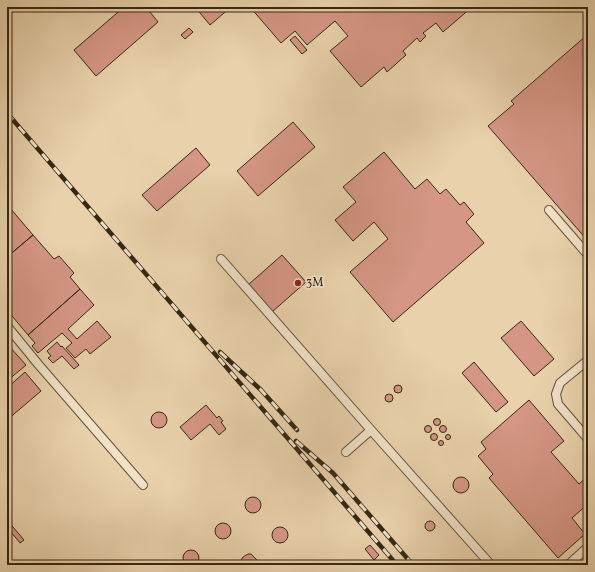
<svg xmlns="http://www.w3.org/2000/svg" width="595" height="572" font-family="Vollkorn,serif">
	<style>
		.building { fill: #d59685; stroke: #362814 }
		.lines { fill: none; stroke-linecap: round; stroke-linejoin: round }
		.lane-casing { stroke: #62523a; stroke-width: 10 }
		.lane { stroke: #f0e1c8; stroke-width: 8 }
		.rail-casing { stroke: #362814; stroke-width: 4.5 }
		.rail { stroke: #f0e1c8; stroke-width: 3; stroke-dasharray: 9; stroke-linecap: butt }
		.poi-dot { fill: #8f2418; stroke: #f0e1c8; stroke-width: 1.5 }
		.labels { text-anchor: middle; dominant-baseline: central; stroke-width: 4; stroke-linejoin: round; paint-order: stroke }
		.poi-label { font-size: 12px; fill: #362814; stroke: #f0e1c8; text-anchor: start }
	</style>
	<rect width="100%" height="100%" fill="#e8d1ab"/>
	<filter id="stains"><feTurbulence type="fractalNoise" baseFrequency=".005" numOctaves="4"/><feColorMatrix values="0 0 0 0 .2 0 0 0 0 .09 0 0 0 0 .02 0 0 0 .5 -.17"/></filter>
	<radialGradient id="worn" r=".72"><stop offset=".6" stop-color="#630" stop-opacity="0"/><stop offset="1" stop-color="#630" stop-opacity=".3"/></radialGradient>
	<path class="building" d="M124,7H146L158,22L96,76L74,50Z
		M195,7H231L210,25Z
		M250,7H472L443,32L436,23L423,33L426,36L420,42L417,38L403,51L406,55L387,72L384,67L361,87L330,51L348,36L335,21L307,45L295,31L281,43Z
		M189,28L193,32L185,39L181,35Z
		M587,35L588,36V241L488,126L514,104L511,101Z
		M295,36L307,50L302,54L290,40Z
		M293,122L315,147L258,196L237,171Z
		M196,148L210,165L157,211L142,195Z
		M384,152L415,189L427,179L440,194L446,189L460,205L464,202L474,214L466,222L484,243L393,322L350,272L388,239L374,222L353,241L335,220L356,202L343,187Z
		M10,208L33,235L7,257V210Z
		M33,235L54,259L59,256L74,273L70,277L80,289L28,335L7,310V257Z
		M282,255L306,282L272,312L248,285Z
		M80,289L94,305L68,329L77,339L97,321L111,337L90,354L86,349L75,358L66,348L72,343L62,333L38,353L32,346L35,343L28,335Z
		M521,321L554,359L534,376L501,338Z
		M57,342L61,347L62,346L79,365L74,369L62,356L53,363L48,358L51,356L47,351Z
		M7,345H8L26,365L7,381Z
		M474,362L508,402L496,412L462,373Z
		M25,372L41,391L7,420V388Z
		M394 389a4 4 0 1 1 8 0a4 4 0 1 1-8 0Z
		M385 398a4 4 0 1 1 8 0a4 4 0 1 1-8 0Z
		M529,400L564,441L551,452L579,484L588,476V504L572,518L585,534L558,558L489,478L493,474L478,456L486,449L481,442Z
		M206,405L217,418L219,416L223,421L221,422L226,429L219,435L210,424L191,440L180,427Z
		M151 420a8 8 0 1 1 16 0a8 8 0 1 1-16 0Z
		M433.5 422a3.5 3.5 0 1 1 7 0a3.5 3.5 0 1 1-7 0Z
		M424.5 429a3.5 3.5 0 1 1 7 0a3.5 3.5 0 1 1-7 0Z
		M439.5 429a3.5 3.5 0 1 1 7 0a3.5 3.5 0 1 1-7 0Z
		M430.5 437a3.5 3.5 0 1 1 7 0a3.5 3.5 0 1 1-7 0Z
		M445.5 437a2.5 2.5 0 1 1 5 0a2.5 2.5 0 1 1-5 0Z
		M438.5 443a2.5 2.5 0 1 1 5 0a2.5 2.5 0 1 1-5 0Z
		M453 485a8 8 0 1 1 16 0a8 8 0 1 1-16 0Z
		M245 505a8 8 0 1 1 16 0a8 8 0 1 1-16 0Z
		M7,511L11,516L7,520L24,540L20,543L7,527Z
		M425 526a5 5 0 1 1 10 0a5 5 0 1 1-10 0Z
		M215 531a8 8 0 1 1 16 0a8 8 0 1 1-16 0Z
		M272 535a8 8 0 1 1 16 0a8 8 0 1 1-16 0Z
		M370,545L379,555L374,560L365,549Z
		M183 558a8 8 0 1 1 16 0a8 8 0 1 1-16 0Z
		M248,554H251L257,560L256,565H242L241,560L243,557Z"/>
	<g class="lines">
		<g class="lane-casing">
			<path id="lane" d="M549,210L588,255
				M221,259L371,430L346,452
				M7,326L38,364L143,485
				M588,360L560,383L556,394L558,404L588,439
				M371,430L491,565
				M568,565L588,547"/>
		</g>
		<use href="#lane" class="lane"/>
		<g class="rail-casing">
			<path id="rail" d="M7,113L397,565
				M220,352L261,390L297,430
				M296,441L333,473L413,565"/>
		</g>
		<use href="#rail" class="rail"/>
	</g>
	<circle class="poi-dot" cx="298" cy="283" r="4"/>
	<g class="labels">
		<g class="poi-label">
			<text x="306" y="283">3M</text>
		</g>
	</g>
	<rect width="595" height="572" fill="none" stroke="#e8d1ab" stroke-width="24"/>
	<rect x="8" y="8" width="579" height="556" fill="none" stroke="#362814" stroke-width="2"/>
	<rect x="12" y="12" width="571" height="548" fill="none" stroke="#362814"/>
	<rect width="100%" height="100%" filter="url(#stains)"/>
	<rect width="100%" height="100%" fill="url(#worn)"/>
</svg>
